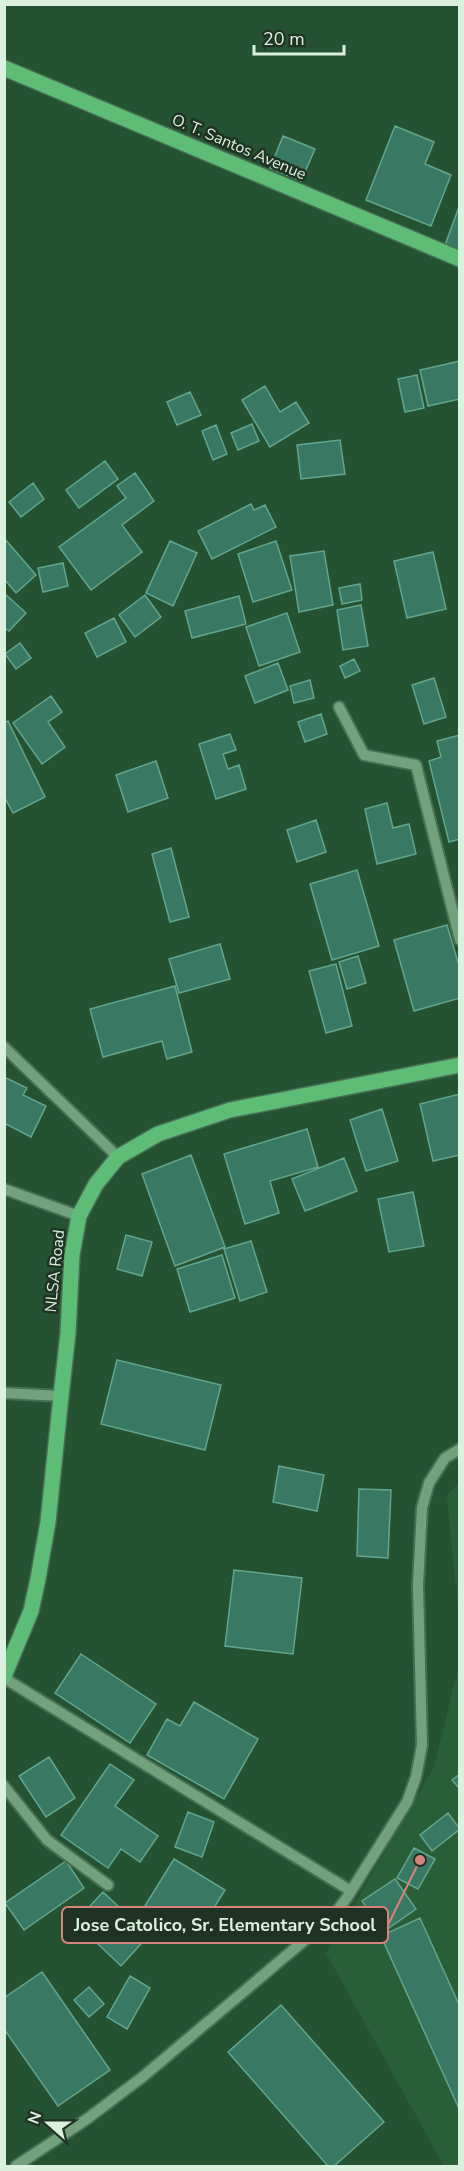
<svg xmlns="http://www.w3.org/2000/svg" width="464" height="2171" font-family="'Nunito Sans',sans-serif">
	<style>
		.built { fill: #2a5e37 }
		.building { fill: #397964; stroke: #64a58e; stroke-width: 1.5 }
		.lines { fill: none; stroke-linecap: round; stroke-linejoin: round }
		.minor-casing { stroke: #466f52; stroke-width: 14 }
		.major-casing { stroke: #466f52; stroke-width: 18 }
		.minor { stroke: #72a17b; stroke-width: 10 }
		.major { stroke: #5dbd77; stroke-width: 15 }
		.labels { text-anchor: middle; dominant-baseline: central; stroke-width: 5; stroke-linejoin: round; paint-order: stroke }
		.street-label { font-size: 16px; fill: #daf2dd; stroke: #1f3223 }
		.leader { fill: none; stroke: #d88379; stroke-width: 2 }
		.callout-dot { fill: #d88379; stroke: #1f3223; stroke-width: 2 }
		.callout { fill: #1f3223; stroke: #d88379; stroke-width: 2 }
		.callout-label { font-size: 18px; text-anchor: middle; font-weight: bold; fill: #daf2dd }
	</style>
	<rect width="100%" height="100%" fill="#255230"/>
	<path class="built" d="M459,1482V1620L447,1496Z
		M459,1664V2166H444L326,1953L434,1767Z"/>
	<path class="building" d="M395,126L434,142L425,164L451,175L431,226L366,200Z
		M283,136L315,149L301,181L270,168Z
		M460,204V250L445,245Z
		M460,361V399L428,406L420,370Z
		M417,375L424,408L405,412L398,379Z
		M265,386L280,412L296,402L309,423L270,447L242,400Z
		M190,392L201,415L177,425L167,402Z
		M252,424L259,441L238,450L231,433Z
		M216,425L227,454L213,460L202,431Z
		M340,440L345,474L301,479L297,445Z
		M105,461L118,479L79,508L66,490Z
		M135,473L154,501L122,525L142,552L91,590L59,547L126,498L117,486Z
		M33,483L44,499L21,517L9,502Z
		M251,504L254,510L265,505L276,527L212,559L198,531Z
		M4,538L36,575L16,593L4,579Z
		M170,541L197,553L173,606L146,593Z
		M276,541L292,590L253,602L238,554Z
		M324,551L333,605L299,612L290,556Z
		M433,552L446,609L407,618L394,561Z
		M63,563L68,586L43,592L38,568Z
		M360,584L362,600L342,604L339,588Z
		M4,593L26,613L9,631L4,627Z
		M145,595L161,617L135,637L119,615Z
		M239,596L246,624L192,638L185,611Z
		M361,605L368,646L343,650L337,610Z
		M287,613L300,652L259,666L246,627Z
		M114,618L126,642L97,657L85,633Z
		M20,643L31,658L16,669L5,654Z
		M354,659L360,671L345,678L340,666Z
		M278,663L288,690L255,703L245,676Z
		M434,678L446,717L424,724L412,685Z
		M310,680L314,698L294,703L290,686Z
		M51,696L62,712L48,722L65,747L42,764L13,723Z
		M321,714L327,734L305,742L298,722Z
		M8,721L45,797L13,813L4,796V723Z
		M230,734L236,750L223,754L228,769L239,765L246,789L216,799L199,744Z
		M460,735V839L449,842L429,761L441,757L437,741Z
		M156,761L168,798L128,812L116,775Z
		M387,803L393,828L409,824L416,854L377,864L365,809Z
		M316,820L326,852L297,862L287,830Z
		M171,848L189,917L170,922L152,854Z
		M357,870L379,946L332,960L310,884Z
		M447,925L460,969V998L414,1011L394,940Z
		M220,944L230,979L179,993L169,959Z
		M358,956L366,983L347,989L339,962Z
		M336,964L352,1026L326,1033L309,971Z
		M175,986L192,1052L167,1059L162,1041L103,1057L90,1009Z
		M4,1077L27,1088L23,1095L46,1106L31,1137L4,1123Z
		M460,1094V1155L433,1161L420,1104Z
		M382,1109L398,1161L366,1171L350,1120Z
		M307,1129L318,1167L270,1181L279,1213L245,1224L224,1154Z
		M191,1155L225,1247L175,1266L142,1174Z
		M344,1158L357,1191L305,1211L292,1179Z
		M413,1192L424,1246L389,1252L378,1199Z
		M126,1235L152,1242L142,1276L117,1269Z
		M251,1241L267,1292L240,1301L224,1249Z
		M222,1255L235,1298L190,1312L177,1269Z
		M117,1360L221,1385L205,1450L101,1424Z
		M279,1466L324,1475L317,1511L273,1502Z
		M359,1489L391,1490L388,1558L357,1556Z
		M234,1570L302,1578L293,1654L225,1646Z
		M81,1654L156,1704L130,1743L55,1693Z
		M194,1702L258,1739L224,1799L147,1755L167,1719L180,1726Z
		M49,1757L75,1798L46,1817L19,1776Z
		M110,1764L134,1780L115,1806L158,1836L140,1862L121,1849L108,1868L61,1835Z
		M460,1774V1789L452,1780Z
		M188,1812L214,1822L202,1857L175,1847Z
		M448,1813L460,1829L432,1851L420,1835Z
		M414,1848L435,1859L418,1889L397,1878Z
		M174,1859L225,1890L194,1940L143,1909Z
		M66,1861L84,1888L24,1930L5,1903Z
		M395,1879L416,1909L383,1932L362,1901Z
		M103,1892L149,1935L121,1966L75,1922Z
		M420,1918L460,2007V2111L381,1936Z
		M42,1972L110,2070L58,2106L4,2029V1998Z
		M130,1976L150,1988L127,2029L107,2017Z
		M89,1987L104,2004L89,2017L74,2000Z
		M281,2005L384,2122L334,2166H328L228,2052Z"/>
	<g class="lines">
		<g class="minor-casing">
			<path id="minor" d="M339,707L364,755L416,765L460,940
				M4,1047L118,1157
				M4,1189L79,1216
				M4,1393L61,1396
				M4,1678L351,1891
				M4,1786L47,1840L108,1885
				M16,2166L87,2119L145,2075L332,1917L346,1899L407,1802L416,1777L422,1745L418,1585L422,1508L429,1483L445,1458L460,1449"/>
		</g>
		<g class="major-casing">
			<path id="major" d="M4,68L460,259
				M4,1676L31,1611L38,1579L48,1522L61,1396L68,1333L72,1255L79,1216L96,1184L118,1157L158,1134L230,1110L460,1065"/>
		</g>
		<use href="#minor" class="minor"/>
		<use href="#major" class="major"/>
	</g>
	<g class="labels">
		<g class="street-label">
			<text transform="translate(239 147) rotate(23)">O. T. Santos Avenue</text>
			<text transform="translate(55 1271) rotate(-84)">NLSA Road</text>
		</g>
	</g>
	<path class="leader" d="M420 1860L388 1925"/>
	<circle class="callout-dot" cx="420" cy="1860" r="6"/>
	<rect class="callout" x="62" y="1907" width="326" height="36" rx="6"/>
	<g class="callout-label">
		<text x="225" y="1931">Jose Catolico, Sr. Elementary School</text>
	</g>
	<rect width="464" height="2171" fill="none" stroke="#daf2dd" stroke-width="12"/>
	<g transform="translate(48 2123) rotate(291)" stroke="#1f3223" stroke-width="4.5" paint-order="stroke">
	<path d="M0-4.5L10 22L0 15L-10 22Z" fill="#daf2dd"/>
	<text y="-9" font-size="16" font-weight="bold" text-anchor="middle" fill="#daf2dd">N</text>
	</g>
	<path d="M254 45v9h90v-9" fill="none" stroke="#daf2dd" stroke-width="3"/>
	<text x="263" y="45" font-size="18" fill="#daf2dd" stroke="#1f3223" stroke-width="4.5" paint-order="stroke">20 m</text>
</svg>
